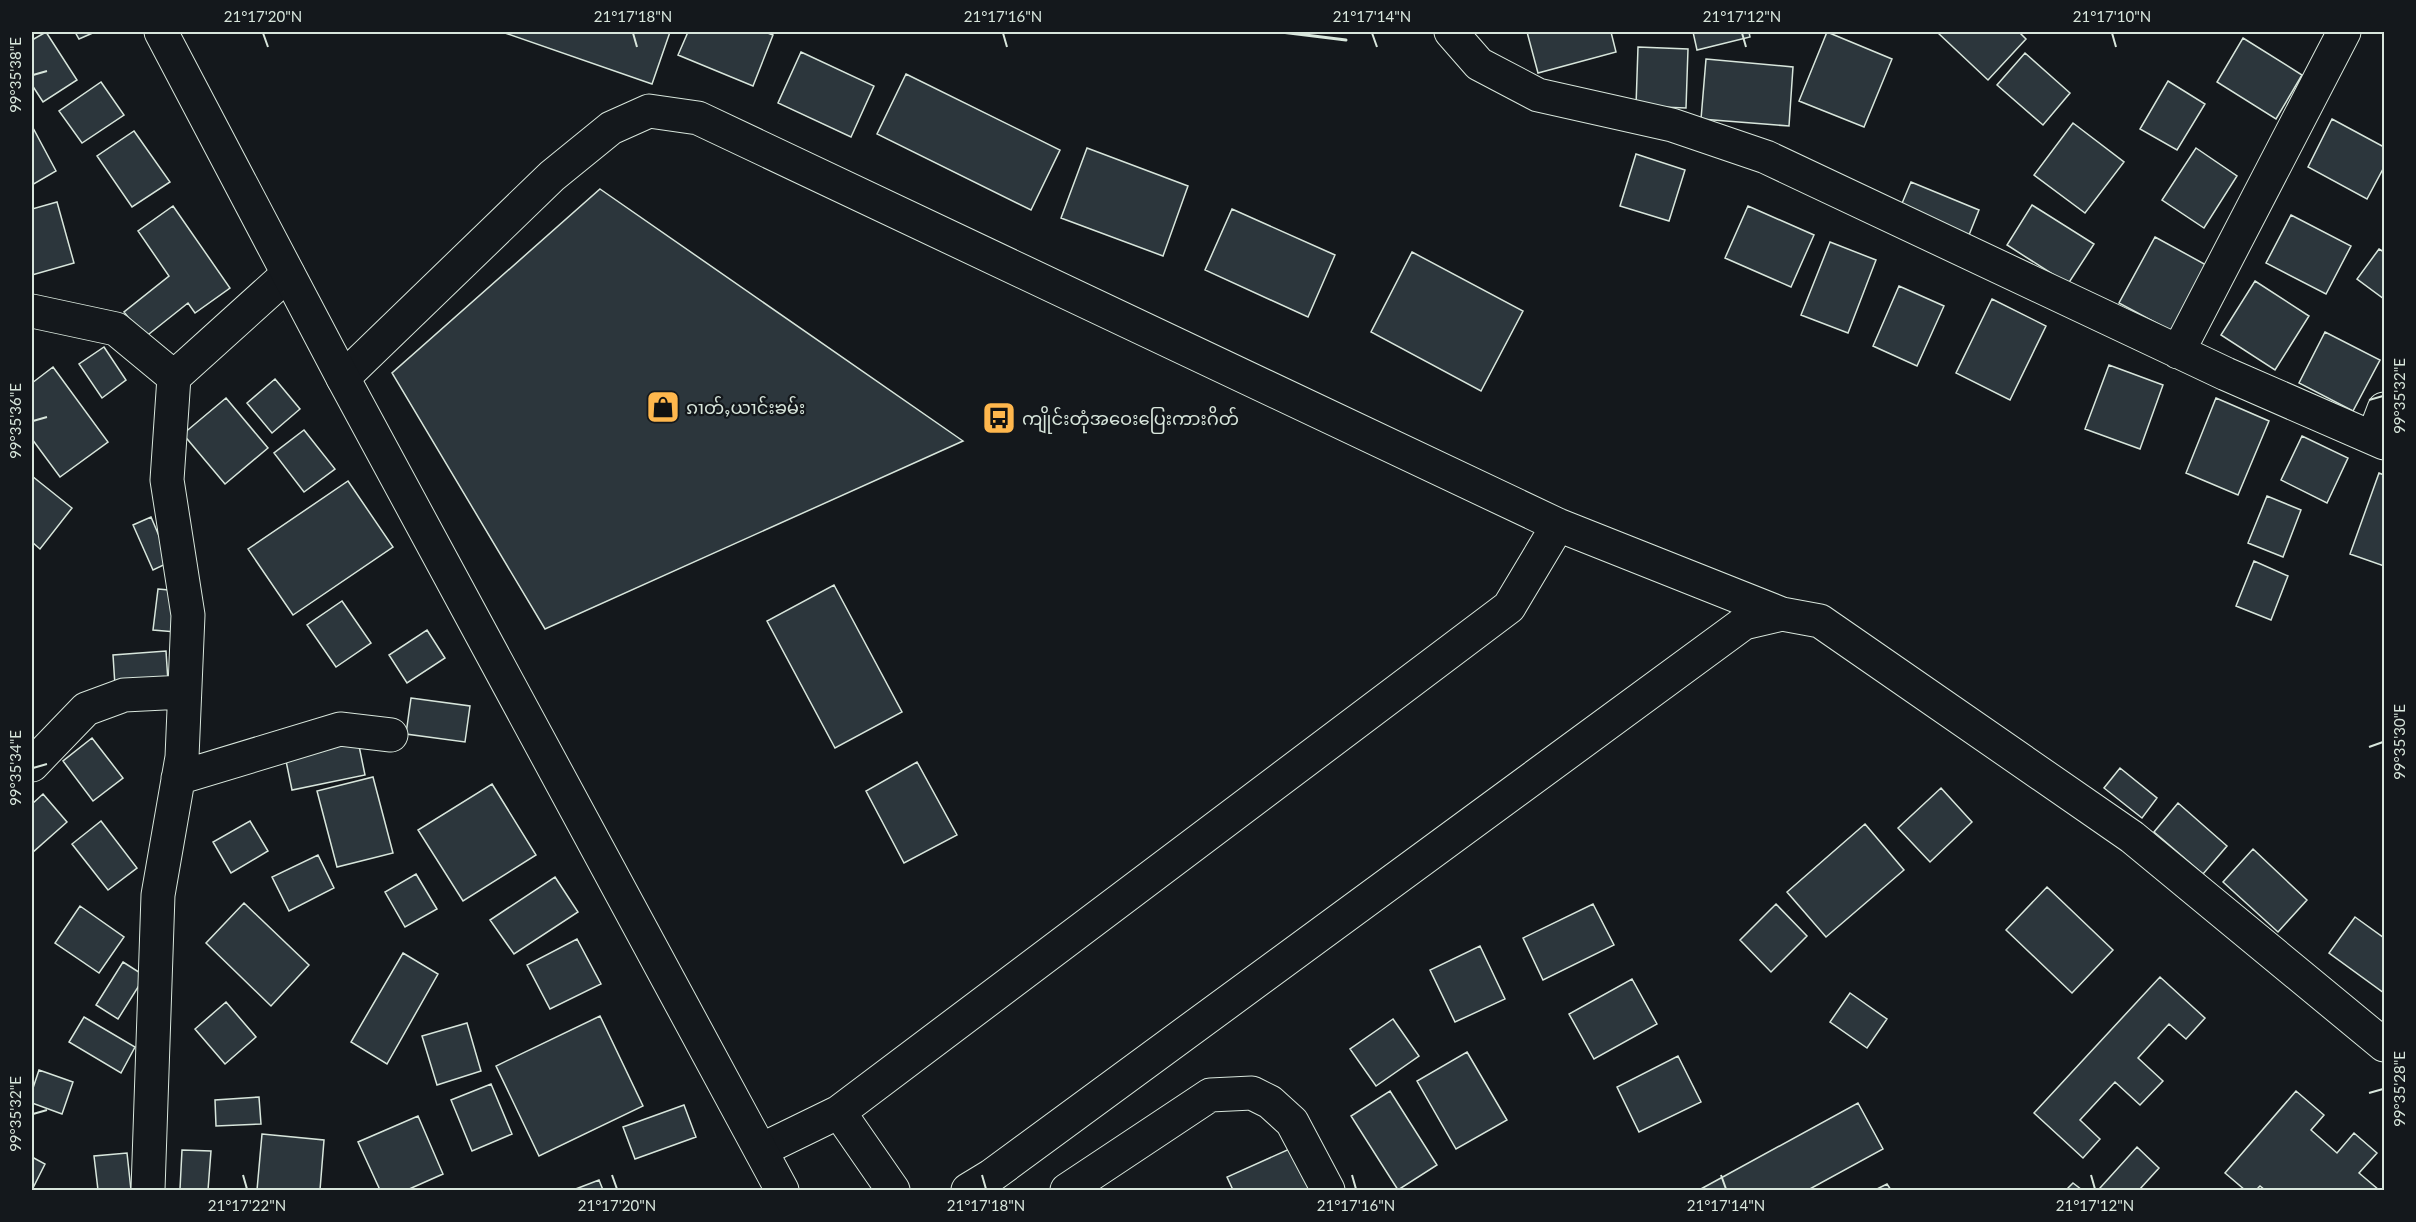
<svg xmlns="http://www.w3.org/2000/svg" width="2416" height="1222" font-family="Lato,'Noto Sans Myanmar',sans-serif">
	<style>
		.building { fill: #2c363c; stroke: #d8e6dc; stroke-width: 1.5 }
		.lines { fill: none; stroke-linecap: round; stroke-linejoin: round }
		.minor-casing { stroke: #d8e6dc; stroke-width: 35 }
		.trunk-casing { stroke: #d8e6dc; stroke-width: 35 }
		.minor { stroke: #14181c; stroke-width: 33 }
		.trunk { stroke: #14181c; stroke-width: 33 }
		.wall { stroke: #d8e6dc; stroke-width: 3 }
		.ticks { fill: none; stroke: #d8e6dc; stroke-width: 2 }
		.labels { text-anchor: middle; dominant-baseline: central; stroke-width: 4.5; stroke-linejoin: round; paint-order: stroke }
		.poi-label { font-size: 18px; fill: #d8e6dc; stroke: #14181c; text-anchor: start }
		.neatline { fill: none; stroke: #d8e6dc; stroke-width: 2 }
		.ticks-label { font-size: 15px; text-anchor: middle; fill: #d8e6dc }
	</style>
	<rect width="100%" height="100%" fill="#14181c"/>
	<path class="building" d="M46,32L77,80L43,102L32,85V40Z
		M75,32H95L79,39Z
		M502,32H670L652,84Z
		M688,32H765L773,35L753,86L678,55Z
		M1527,32H1611L1616,52L1538,73Z
		M1693,32H1749L1750,37L1697,50Z
		M1827,32L1892,59L1864,127L1799,101Z
		M1937,32H2019L2026,39L1988,80Z
		M2243,38L2302,75L2276,119L2217,82Z
		M1638,47L1688,49L1686,108L1636,106Z
		M801,52L874,86L851,137L778,103Z
		M2025,53L2070,93L2043,125L1997,85Z
		M1706,59L1793,67L1789,126L1701,119Z
		M906,74L1060,150L1031,210L877,134Z
		M2168,81L2205,104L2177,150L2140,129Z
		M101,82L124,115L82,143L59,111Z
		M2332,119L2384,147V167L2367,199L2308,167Z
		M2073,123L2124,162L2085,213L2034,175Z
		M32,126L56,171L32,185Z
		M134,131L170,182L132,207L97,156Z
		M1087,148L1188,186L1163,256L1061,218Z
		M2196,148L2237,176L2204,228L2162,200Z
		M1636,154L1685,170L1669,221L1620,206Z
		M1911,182L1979,210L1969,235L1900,208Z
		M600,189L963,441L545,629L392,373Z
		M57,202L74,263L32,275V209Z
		M2032,205L2094,244L2068,284L2007,245Z
		M173,206L230,288L195,313L188,303L144,338L124,312L169,276L138,231Z
		M1748,206L1814,235L1791,287L1725,258Z
		M1232,209L1335,255L1308,317L1205,270Z
		M2291,215L2351,246L2326,294L2266,263Z
		M2155,237L2208,266L2173,332L2119,303Z
		M1830,242L1876,260L1848,333L1801,315Z
		M2379,249L2384,252V299L2357,279Z
		M1412,252L1523,311L1481,391L1371,332Z
		M2255,281L2309,316L2275,370L2221,335Z
		M1899,286L1944,306L1917,366L1873,346Z
		M1992,299L2046,326L2010,400L1956,373Z
		M2325,332L2380,360L2353,411L2299,383Z
		M104,347L126,380L102,398L79,364Z
		M2109,365L2163,385L2140,449L2085,429Z
		M53,367L108,442L60,477L32,439V383Z
		M275,379L300,409L272,433L247,403Z
		M226,398L268,448L225,484L183,434Z
		M2216,398L2269,421L2238,495L2186,473Z
		M304,430L335,469L304,492L274,453Z
		M2302,436L2348,458L2327,503L2281,480Z
		M2379,473L2384,475V566L2350,554Z
		M32,476L72,508L40,549L32,542Z
		M348,481L393,547L293,615L248,549Z
		M2267,496L2301,510L2283,557L2248,543Z
		M151,517L170,562L153,570L133,525Z
		M2254,561L2288,576L2271,620L2236,606Z
		M834,585L902,712L835,748L767,621Z
		M158,589L180,591L176,632L153,630Z
		M342,601L371,643L336,667L307,625Z
		M427,630L445,658L407,683L389,655Z
		M166,651L168,682L115,686L113,655Z
		M411,698L470,706L465,742L406,734Z
		M92,738L123,778L93,801L63,761Z
		M358,741L365,775L292,790L285,756Z
		M917,762L957,835L904,863L866,791Z
		M2120,768L2157,798L2142,818L2104,788Z
		M373,777L393,853L337,867L317,791Z
		M492,784L536,855L463,901L418,830Z
		M1941,788L1972,822L1930,862L1898,828Z
		M43,794L67,822L33,852L32,804Z
		M2178,803L2227,846L2203,874L2154,832Z
		M101,821L137,868L108,890L72,844Z
		M250,821L268,851L231,873L213,842Z
		M1865,824L1904,870L1826,937L1787,892Z
		M2253,849L2307,900L2278,932L2223,882Z
		M318,855L334,888L289,911L272,877Z
		M416,874L437,909L405,927L385,892Z
		M555,877L578,912L514,954L490,920Z
		M2047,887L2113,950L2072,993L2006,930Z
		M244,903L309,965L271,1006L206,943Z
		M1593,904L1614,945L1543,980L1523,938Z
		M1776,904L1807,936L1771,972L1740,940Z
		M80,906L124,937L99,973L55,943Z
		M2355,917L2384,938V993L2329,953Z
		M577,939L601,984L550,1009L527,965Z
		M1480,946L1505,999L1455,1022L1430,970Z
		M403,953L438,974L387,1064L351,1042Z
		M123,962L145,976L118,1019L96,1005Z
		M2160,977L2205,1018L2186,1039L2169,1024L2138,1058L2163,1081L2140,1105L2115,1082L2080,1120L2100,1139L2083,1158L2034,1113Z
		M1632,979L1657,1024L1594,1059L1569,1014Z
		M1850,993L1887,1019L1867,1048L1830,1022Z
		M226,1002L256,1037L225,1064L195,1029Z
		M600,1016L643,1106L539,1156L496,1066Z
		M84,1017L135,1047L121,1073L69,1042Z
		M1393,1019L1419,1056L1376,1086L1350,1049Z
		M467,1023L481,1071L437,1085L422,1036Z
		M1467,1052L1507,1120L1456,1149L1417,1081Z
		M1678,1056L1701,1102L1639,1132L1617,1087Z
		M39,1070L73,1082L62,1114L32,1103V1091Z
		M491,1084L512,1134L472,1151L451,1100Z
		M1390,1091L1437,1165L1398,1190L1351,1116Z
		M2296,1091L2324,1115L2311,1130L2337,1153L2354,1133L2377,1153L2359,1173L2379,1190H2265L2260,1186L2256,1190H2245L2225,1173Z
		M259,1097L261,1124L216,1126L215,1100Z
		M1858,1103L1883,1149L1808,1190H1699Z
		M684,1105L696,1137L635,1159L623,1127Z
		M418,1116L443,1174L407,1190H380L358,1142Z
		M262,1134L324,1140L320,1190H257Z
		M1294,1147L1313,1190H1233L1227,1177Z
		M2137,1147L2159,1168L2139,1190H2102L2100,1188Z
		M182,1150L211,1151L208,1190L180,1189Z
		M127,1153L131,1190H98L94,1156Z
		M32,1157L45,1164L32,1190Z
		M599,1180L603,1190H573Z
		M2073,1183L2082,1190H2066Z
		M1887,1184L1891,1190H1875Z"/>
	<g class="lines">
		<g class="minor-casing">
			<path id="minor" d="M1451,32L1479,64L1538,95L1672,125L1766,157L2226,374L2384,443
				M32,311L116,329L174,377
				M2178,352L2344,32
				M343,378L552,176L611,128L649,111L698,118L1558,525L1782,614L1820,621L2132,837L2384,1045
				M2373,438L2384,409
				M32,765L86,709L124,695L184,692
				M178,778L340,729L391,735
				M839,1112L893,1190
				M761,1150L839,1112L1509,607L1558,525
				M148,1190L158,895L182,757L188,615L167,480L174,377L288,274
				M968,1190L991,1176L1744,623L1782,614
				M1067,1190L1210,1095L1252,1093L1270,1102L1292,1122L1328,1190"/>
		</g>
		<g class="trunk-casing">
			<path id="trunk" d="M161,32L343,378L782,1190"/>
		</g>
		<use href="#minor" class="minor"/>
		<use href="#trunk" class="trunk"/>
		<path class="wall" d="M1281,32L1346,40"/>
	</g>
	<path class="ticks" d="M263,33L268,47M633,33L637,47M1003,33L1007,47M1372,33L1377,47M1742,33L1746,47M2112,33L2116,47M33,75L47,71M2369,400L2383,396M33,421L47,417M2369,747L2383,742M33,768L47,764M2369,1093L2383,1089M33,1114L47,1110M243,1175L247,1189M612,1175L617,1189M982,1175L986,1189M1352,1175L1356,1189M1721,1175L1726,1189M2091,1175L2095,1189"/>
	<defs>
		<g id="shop-square" transform="scale(1.725)"><rect x="-9" y="-9" width="18" height="18" rx="4" fill="#ffb74d" stroke="#14181c"/><path d="M-5-2.5h2.3a2.7 3.5 0 0 1 5.4 0H5L5.5 6h-11ZM-1.5-2.5h3a1.5 2.3 0 0 0-3 0Z" fill="#111"/></g>
		<g id="bus-square" transform="scale(1.725)"><rect x="-9" y="-9" width="18" height="18" rx="4" fill="#ffb74d" stroke="#14181c"/><path d="M-5-6H5V4H4V6H2V4H-2V6H-4V4H-5ZM-3.5-4V0h7V-4ZM-3.5 1.2v1.5H-2V1.2ZM2 1.2v1.5H3.5V1.2Z" fill="#111"/></g>
	</defs>
	<g fill-rule="evenodd">
		<use href="#shop-square" x="663" y="407"/>
		<use href="#bus-square" x="999" y="418"/>
	</g>
	<g class="labels">
		<g class="poi-label">
			<text x="686" y="407">ၵၢတ်ႇယၢင်းၶမ်း</text>
			<text x="1022" y="418">ကျိုင်းတုံအဝေးပြေးကားဂိတ်</text>
		</g>
	</g>
	<rect width="2416" height="1222" fill="none" stroke="#14181c" stroke-width="66"/>
	<rect x="33" y="33" width="2350" height="1156" class="neatline"/>
	<g class="ticks-label">
		<text x="263" y="22">21°17'20"N</text>
		<text x="633" y="22">21°17'18"N</text>
		<text x="1003" y="22">21°17'16"N</text>
		<text x="1372" y="22">21°17'14"N</text>
		<text x="1742" y="22">21°17'12"N</text>
		<text x="2112" y="22">21°17'10"N</text>
		<text transform="translate(16 75) rotate(-90)" y="5">99°35'38"E</text>
		<text transform="translate(2400 396) rotate(-90)" y="5">99°35'32"E</text>
		<text transform="translate(16 421) rotate(-90)" y="5">99°35'36"E</text>
		<text transform="translate(2400 742) rotate(-90)" y="5">99°35'30"E</text>
		<text transform="translate(16 768) rotate(-90)" y="5">99°35'34"E</text>
		<text transform="translate(2400 1089) rotate(-90)" y="5">99°35'28"E</text>
		<text transform="translate(16 1114) rotate(-90)" y="5">99°35'32"E</text>
		<text x="247" y="1211">21°17'22"N</text>
		<text x="617" y="1211">21°17'20"N</text>
		<text x="986" y="1211">21°17'18"N</text>
		<text x="1356" y="1211">21°17'16"N</text>
		<text x="1726" y="1211">21°17'14"N</text>
		<text x="2095" y="1211">21°17'12"N</text>
	</g>
</svg>
